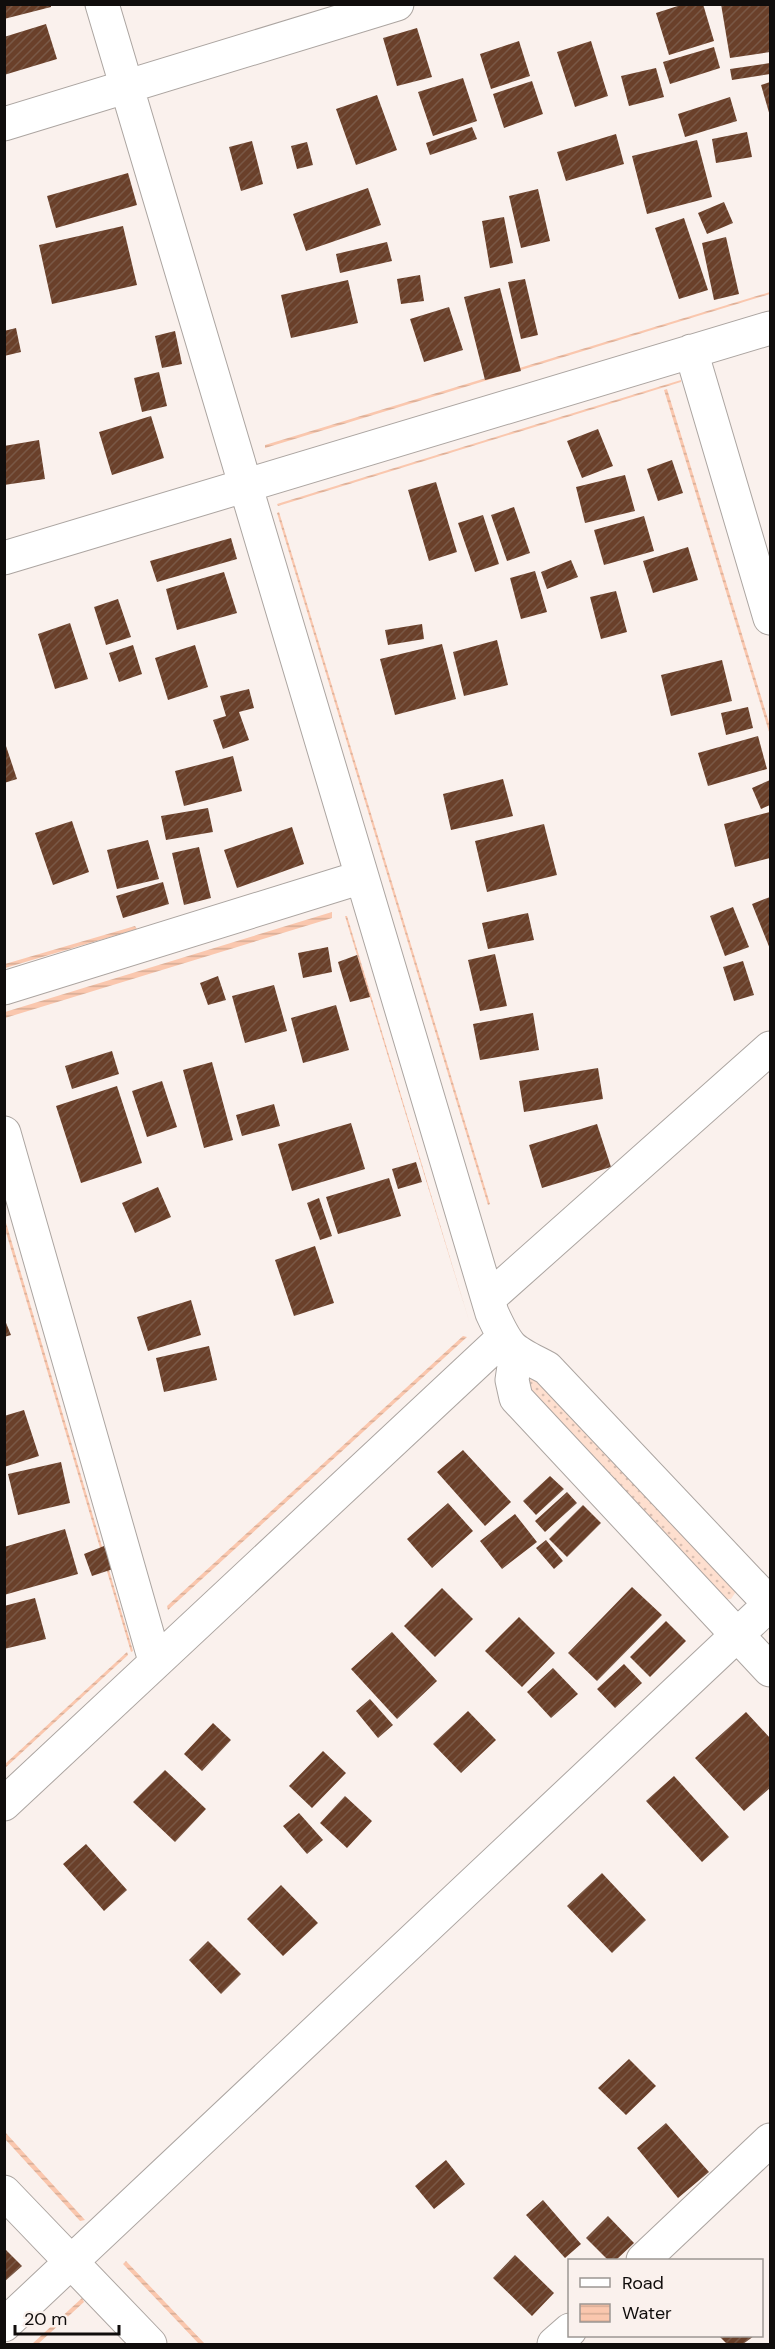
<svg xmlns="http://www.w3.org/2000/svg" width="775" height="2349" font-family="'DM Sans',sans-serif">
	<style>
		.grass { fill: url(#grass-dots) }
		.water { fill: url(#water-rules) }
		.building { fill: url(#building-hatch) }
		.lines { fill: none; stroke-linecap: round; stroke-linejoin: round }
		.minor-casing { stroke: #aca5a1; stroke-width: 35 }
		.minor { stroke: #fff; stroke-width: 33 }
	</style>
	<defs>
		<pattern id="grass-dots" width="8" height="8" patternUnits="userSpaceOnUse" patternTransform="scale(1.5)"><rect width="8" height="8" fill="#fedfcf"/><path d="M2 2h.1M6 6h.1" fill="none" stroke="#d9beb1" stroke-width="1.8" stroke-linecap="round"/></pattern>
		<pattern id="water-rules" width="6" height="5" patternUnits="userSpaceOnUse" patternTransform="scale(1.5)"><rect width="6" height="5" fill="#fac7ae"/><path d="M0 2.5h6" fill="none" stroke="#d5aa94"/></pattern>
		<pattern id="building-hatch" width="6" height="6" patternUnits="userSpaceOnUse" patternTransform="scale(1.5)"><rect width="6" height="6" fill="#6a402a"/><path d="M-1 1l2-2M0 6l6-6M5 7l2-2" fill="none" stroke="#795846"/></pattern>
	</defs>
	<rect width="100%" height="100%" fill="#faf1ed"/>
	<path class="grass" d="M529,1373L737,1590L731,1599H723L524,1387Z"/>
	<path class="water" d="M770,292V294L265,448V445Z
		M681,380V382L278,506L277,504Z
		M667,389L770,726V735L664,390Z
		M279,512L490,1204L488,1205L277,513Z
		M332,912V918L5,1018V1012Z
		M345,916H347L470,1324Z
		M135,926L137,929L5,968V964Z
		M4,1216L133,1651L131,1652L5,1229Z
		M463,1336L467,1337L168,1610L167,1606Z
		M127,1652L128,1655L5,1768V1764Z
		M5,2132L85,2220L80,2221L5,2139Z
		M126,2261L205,2344H199L123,2264Z
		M82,2298L84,2302L38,2344H32Z"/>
	<path class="building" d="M4,4H51V7L4,19Z
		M684,4H703L714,41L669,55L656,13Z
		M721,4H770V52L730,58Z
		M46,24L57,59L4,75V37Z
		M417,28L432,77L397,86L383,38Z
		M519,41L530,76L491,89L480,54Z
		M591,41L608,96L575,107L557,52Z
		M714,47L720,68L670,84L663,62Z
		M770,63V74L732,80L730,69Z
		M656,68L664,97L629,106L621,76Z
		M463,78L477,121L433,136L418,92Z
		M532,81L543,114L504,128L493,94Z
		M770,82V116L761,85Z
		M377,95L397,150L356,165L336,109Z
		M730,97L737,121L685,137L678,114Z
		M472,127L477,139L430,155L426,143Z
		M747,132L752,157L716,163L712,139Z
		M616,134L624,164L566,181L557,152Z
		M697,140L712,197L647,214L632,156Z
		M252,141L263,184L241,191L229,147Z
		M307,142L313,165L297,169L291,146Z
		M128,173L137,205L56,228L47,196Z
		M368,188L381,225L306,251L293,214Z
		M538,189L550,241L521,248L509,196Z
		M724,202L733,223L707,234L698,213Z
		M504,217L513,263L490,268L482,221Z
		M684,218L708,290L679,299L655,228Z
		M123,226L137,285L52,304L39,245Z
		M726,237L739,294L714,300L702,243Z
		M387,242L392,261L340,273L336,254Z
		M420,275L424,301L401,304L397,279Z
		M525,279L538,335L521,339L508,282Z
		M348,280L358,323L291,338L281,295Z
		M500,288L521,371L485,380L464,297Z
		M449,307L463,350L424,362L410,319Z
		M16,328L21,352L4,356V331Z
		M175,331L182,364L162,368L155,336Z
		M159,372L167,406L142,412L134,378Z
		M151,416L164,458L112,475L99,432Z
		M598,429L613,466L582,478L567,441Z
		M39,440L45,479L4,485V446Z
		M672,460L683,493L658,501L647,469Z
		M625,475L635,511L585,523L576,487Z
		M436,482L457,552L429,561L408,490Z
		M514,507L530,553L507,561L491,515Z
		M483,515L499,564L475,572L458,523Z
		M644,516L654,551L604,565L594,530Z
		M231,538L237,559L157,582L150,561Z
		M688,547L698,580L653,593L643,561Z
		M571,560L578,577L547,589L541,572Z
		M535,571L547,612L521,619L510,578Z
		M224,572L237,613L177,630L166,589Z
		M616,591L627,632L601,639L590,597Z
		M118,599L131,637L106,645L94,607Z
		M70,623L88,679L55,689L38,634Z
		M422,624L424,639L388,645L385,630Z
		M497,640L508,685L464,696L453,652Z
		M442,644L456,699L395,715L380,659Z
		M133,645L142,674L119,682L109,653Z
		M195,645L208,687L168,700L155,658Z
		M722,660L732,701L671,716L661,675Z
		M249,689L254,708L239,712L249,740L223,749L213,720L226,716L220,696Z
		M748,707L753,728L726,735L721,713Z
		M758,736L767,769L708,786L698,753Z
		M4,740L17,779L4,783Z
		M233,756L242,791L184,806L175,771Z
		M503,779L513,816L451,830L443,794Z
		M770,780V805L761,809L752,788Z
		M208,808L213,832L166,840L161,816Z
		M770,812V858L735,867L724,824Z
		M72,821L89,872L53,885L35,833Z
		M544,824L557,875L487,892L475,841Z
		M292,827L304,864L237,888L224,850Z
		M148,840L159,879L117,889L107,850Z
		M199,847L211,898L184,905L172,853Z
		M163,882L169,904L123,918L116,896Z
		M770,897V949L752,904Z
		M733,907L749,947L725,956L710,916Z
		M528,913L534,940L488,949L482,923Z
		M328,947L332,972L303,978L298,953Z
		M495,954L507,1006L480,1011L468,960Z
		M357,955L370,997L350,1002L338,962Z
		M743,961L754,995L734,1001L723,967Z
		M218,976L226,1000L208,1005L200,983Z
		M274,985L287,1031L245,1043L232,996Z
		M336,1005L349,1050L303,1063L291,1018Z
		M533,1013L539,1050L480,1060L473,1024Z
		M112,1051L119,1074L72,1089L65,1066Z
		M212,1062L233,1140L204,1148L183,1070Z
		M598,1068L603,1099L524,1112L519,1081Z
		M162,1081L177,1127L147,1137L132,1091Z
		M117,1086L142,1163L81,1183L56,1106Z
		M274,1104L280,1126L242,1136L236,1115Z
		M351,1123L365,1169L292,1191L278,1144Z
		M597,1124L611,1167L542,1188L529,1145Z
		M416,1162L422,1182L398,1189L392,1169Z
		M389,1178L401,1216L338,1234L326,1197Z
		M158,1187L171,1217L135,1233L122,1203Z
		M319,1198L332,1236L320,1240L307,1203Z
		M315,1246L334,1303L294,1316L275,1260Z
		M191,1300L201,1335L148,1351L137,1317Z
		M4,1318L11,1335L4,1337Z
		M209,1346L217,1380L164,1392L156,1358Z
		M24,1410L39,1456L4,1467V1416Z
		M463,1450L511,1502L485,1526L437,1472Z
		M61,1462L70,1503L18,1515L8,1474Z
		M550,1476L564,1489L536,1515L523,1501Z
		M567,1492L577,1503L545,1532L535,1521Z
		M448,1503L473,1531L432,1568L407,1539Z
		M583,1505L601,1523L567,1557L549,1539Z
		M515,1514L537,1542L502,1569L480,1541Z
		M65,1529L78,1574L4,1595V1547Z
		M546,1540L563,1561L554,1569L536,1548Z
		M104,1546L113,1569L92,1576L84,1554Z
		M632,1587L662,1615L597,1681L568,1653Z
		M442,1588L473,1619L435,1657L404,1626Z
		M35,1598L46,1639L4,1649V1606Z
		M519,1617L555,1653L522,1687L485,1651Z
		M666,1621L686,1641L650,1677L630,1657Z
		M392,1632L437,1681L397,1719L351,1669Z
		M624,1664L642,1683L615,1708L597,1689Z
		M553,1668L578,1694L551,1718L527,1692Z
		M370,1699L393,1725L378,1738L356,1711Z
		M468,1711L496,1740L461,1773L433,1744Z
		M746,1712L770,1738V1788L744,1811L695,1758Z
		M213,1723L231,1740L202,1771L184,1754Z
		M323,1751L346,1773L312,1808L289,1786Z
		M165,1770L206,1809L175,1842L133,1802Z
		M674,1776L729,1837L702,1862L646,1801Z
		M345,1796L372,1821L347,1848L320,1823Z
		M299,1813L323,1840L307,1854L283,1826Z
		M86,1844L127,1890L104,1911L63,1864Z
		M602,1873L646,1920L612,1953L567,1906Z
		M281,1885L318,1923L283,1956L247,1919Z
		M208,1941L241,1974L221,1994L189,1960Z
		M629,2059L656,2086L626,2115L598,2088Z
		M666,2123L709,2172L678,2198L637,2148Z
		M446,2160L465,2184L434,2209L415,2186Z
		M543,2200L581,2244L565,2258L526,2215Z
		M608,2216L634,2243L616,2260H608L586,2238Z
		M4,2248L22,2266L4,2282Z
		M515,2255L554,2293L532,2316L493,2278Z
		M719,2336H754L743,2344H727Z"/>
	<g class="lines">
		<g class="minor-casing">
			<path id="minor" d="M102,4L492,1313C510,1352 511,1349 547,1368L770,1604
				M4,124L397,4
				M691,351L770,618
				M4,558L770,328
				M4,988L362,877
				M4,1133L155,1661
				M488,1299L770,1048
				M516,1353L512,1380L516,1398L770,1670
				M4,1804L503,1338
				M4,2192L150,2344
				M643,2260L770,2140
				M4,2325L770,1604
				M554,2344L570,2330"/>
		</g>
		<use href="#minor" class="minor"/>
	</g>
	<rect width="775" height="2349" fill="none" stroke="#100d0c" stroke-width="12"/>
	<rect x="568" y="2259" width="195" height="78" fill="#faf1ed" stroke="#9c9693" stroke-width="1.5"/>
	<rect x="580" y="2278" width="30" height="9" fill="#ffffff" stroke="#9c9693" stroke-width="1.5"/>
	<text x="622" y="2289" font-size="18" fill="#100d0c">Road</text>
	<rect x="580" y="2304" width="30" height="18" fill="url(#water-rules)" stroke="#9c9693" stroke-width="1.5"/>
	<text x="622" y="2319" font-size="18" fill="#100d0c">Water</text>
	<path d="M15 2325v9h104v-9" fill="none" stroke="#100d0c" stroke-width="3"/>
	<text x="24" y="2325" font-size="18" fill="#100d0c" stroke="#faf1ed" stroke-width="4.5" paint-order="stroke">20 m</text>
</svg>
